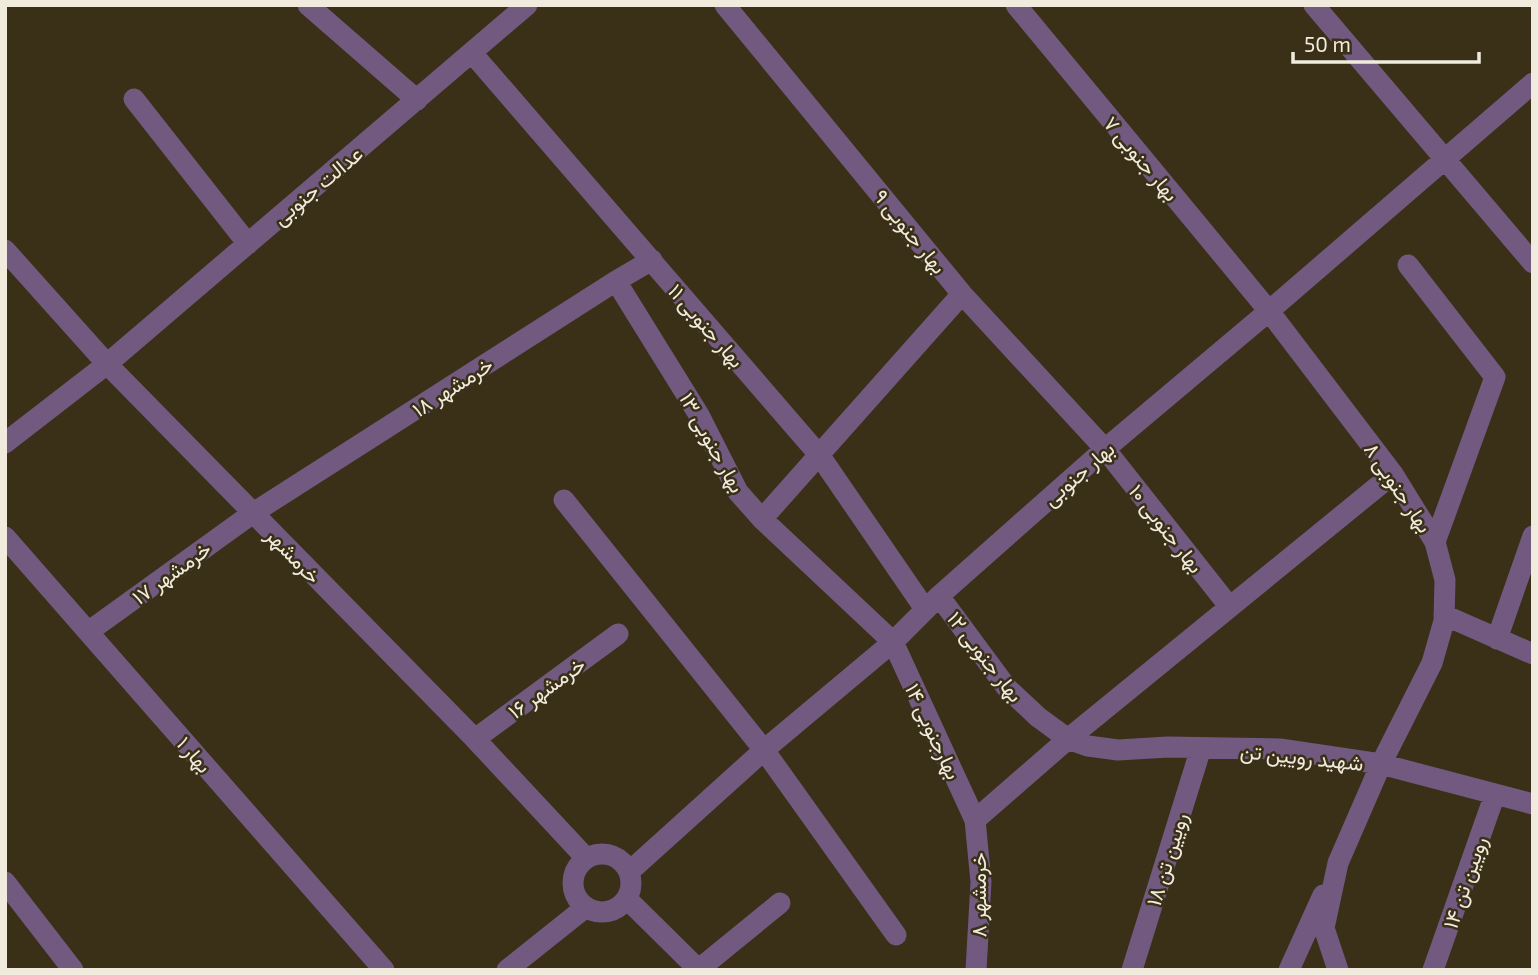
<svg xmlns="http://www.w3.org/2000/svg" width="1538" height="975" font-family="'Exo 2',Vazirmatn,sans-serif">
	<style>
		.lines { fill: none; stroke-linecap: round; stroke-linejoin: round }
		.minor { stroke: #715980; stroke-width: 21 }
		.labels { text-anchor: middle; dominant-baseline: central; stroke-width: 5; stroke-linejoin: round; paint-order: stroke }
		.street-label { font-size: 21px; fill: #f1ebdd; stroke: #393017 }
	</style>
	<rect width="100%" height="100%" fill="#393017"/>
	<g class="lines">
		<path class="minor" d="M308,5L417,100
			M725,5L962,294L1105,449L1229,606
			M1016,5L1269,311L1393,474L1435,542L1445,580L1444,621L1432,663L1381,764L1338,863L1324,928L1338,970
			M1314,5L1533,263
			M472,53L820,456L925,609
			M134,99L248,244
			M5,250L107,364L475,739L586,858
			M1408,265L1495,377L1435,542
			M616,281L699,415L738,492L762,519L893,642L975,820L981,882L976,970
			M5,443L107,364L527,5
			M564,500L764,750L896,935
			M762,519L962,294
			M5,537L384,970
			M939,596L1007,688L1038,717L1068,739L1088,746L1118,750L1168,747L1280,749L1381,764L1533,804
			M1444,615L1533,654
			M88,632L253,513L616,281L652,260
			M1497,639L1533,536
			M475,739L618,634
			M975,820L1068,739L1393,474
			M573 883a29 29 0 1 1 58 0a29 29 0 1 1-58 0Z
			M630,871L764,750L893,642L939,596L1105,449L1269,311L1533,83
			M5,882L73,970
			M627,899L699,970
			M507,970L586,907
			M698,970L780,903
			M1132,970L1201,748
			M1289,970L1323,895
			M1433,970L1495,794"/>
	</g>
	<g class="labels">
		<g class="street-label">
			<text transform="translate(1142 158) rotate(50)">بهار جنوبی ۷</text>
			<text transform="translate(317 185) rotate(-40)">عدالت جنوبی</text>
			<text transform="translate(911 231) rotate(51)">بهار جنوبی ۹</text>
			<text transform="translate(707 325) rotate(49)">بهار جنوبی ۱۱</text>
			<text transform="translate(452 386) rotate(-33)">خرمشهر ۱۸</text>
			<text transform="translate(713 442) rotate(61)">بهار جنوبی ۱۳</text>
			<text transform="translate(1078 473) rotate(-41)">بهار جنوبی</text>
			<text transform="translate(1399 487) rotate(56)">بهار جنوبی ۸</text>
			<text transform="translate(1167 528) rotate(52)">بهار جنوبی ۱۰</text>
			<text transform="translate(294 555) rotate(46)">خرمشهر</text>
			<text transform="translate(171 572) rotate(-36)">خرمشهر ۱۷</text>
			<text transform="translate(986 656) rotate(52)">بهار جنوبی ۱۲</text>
			<text transform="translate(546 687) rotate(-36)">خرمشهر ۱۶</text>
			<text transform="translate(934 731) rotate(65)">بهارجنوبی ۱۴</text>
			<text transform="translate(195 754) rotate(49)">بهار ۱</text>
			<text transform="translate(1302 756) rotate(6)">شهید رویین تن</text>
			<text transform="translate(1166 859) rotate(-73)">رویین تن ۱۸</text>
			<text transform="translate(1464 882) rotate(-71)">رویین تن ۱۴</text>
			<text transform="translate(977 895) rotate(-90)">خرمشهر ۸</text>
		</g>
	</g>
	<rect width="1538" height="975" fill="none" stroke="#f1ebdd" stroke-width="14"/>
	<path d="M1293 52v10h186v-10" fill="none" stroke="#f1ebdd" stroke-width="3.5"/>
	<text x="1304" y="52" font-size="21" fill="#f1ebdd" stroke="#393017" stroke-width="5" paint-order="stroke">50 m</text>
</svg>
